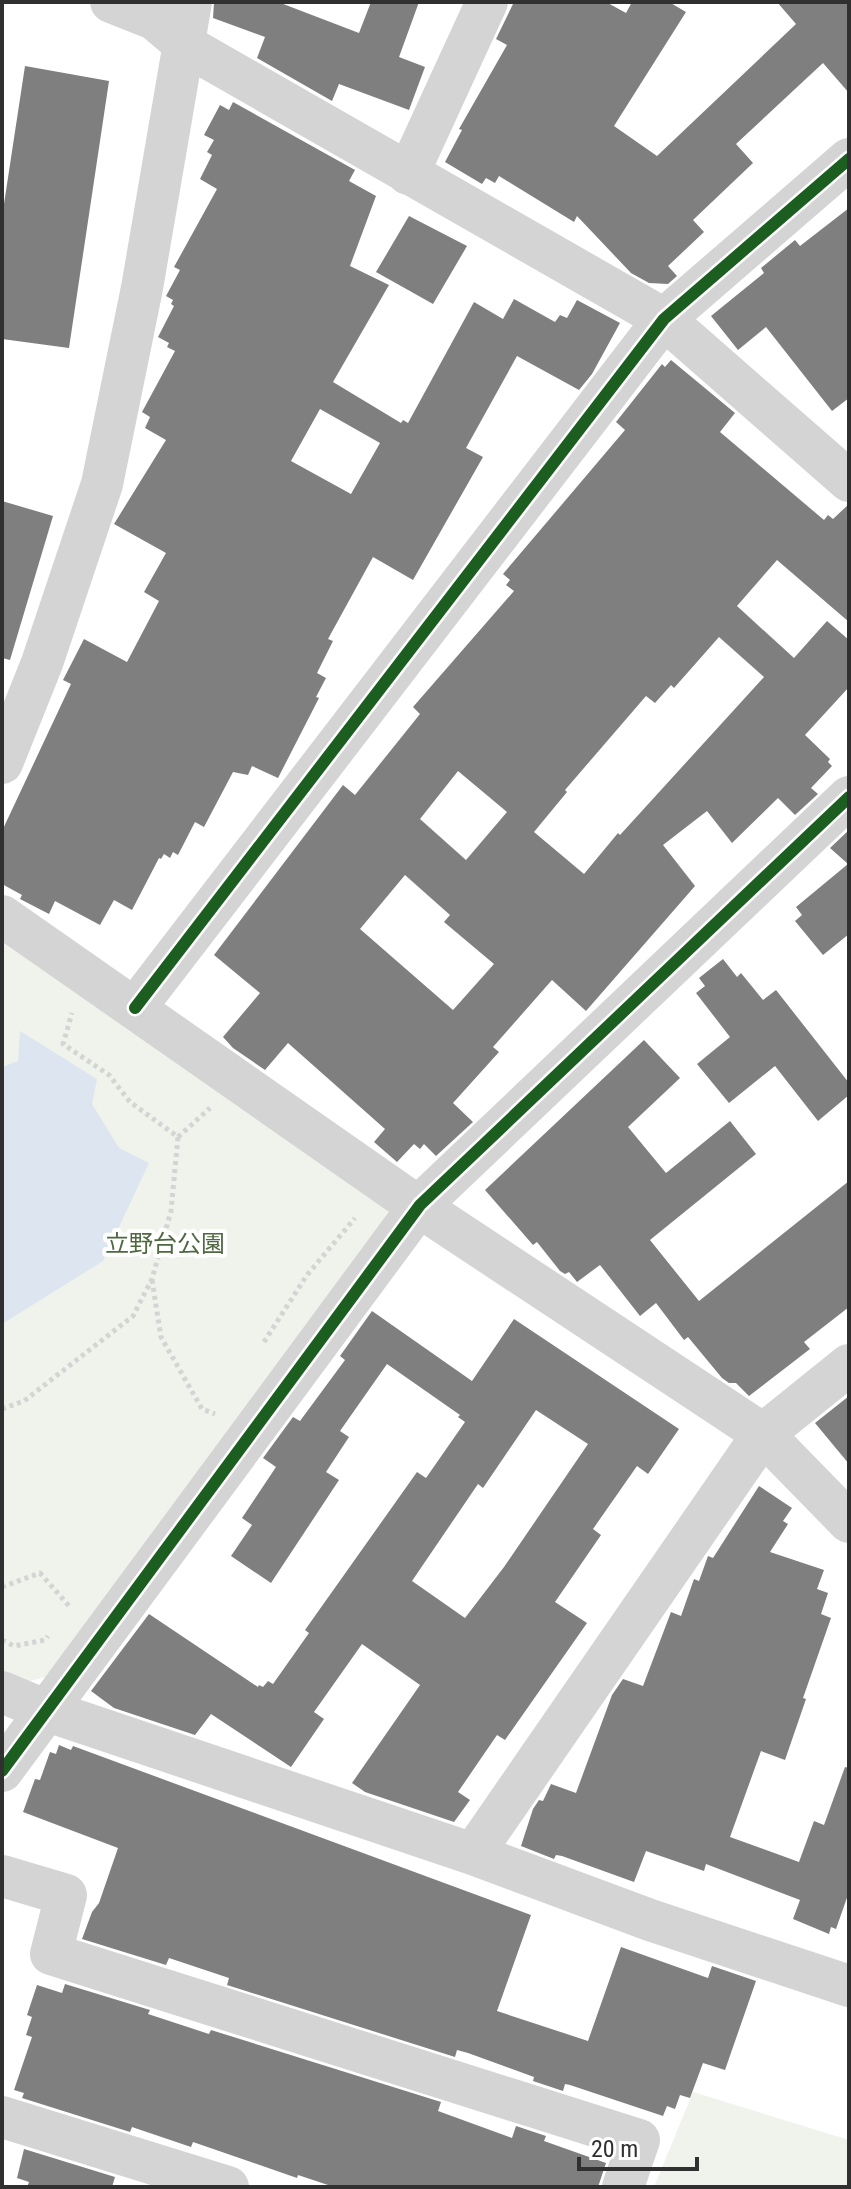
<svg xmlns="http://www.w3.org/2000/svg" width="851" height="2189" font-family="'Roboto Condensed','Noto Sans JP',sans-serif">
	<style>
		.green { fill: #eff3ec }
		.water { fill: #dde6f0 }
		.building { fill: #7f7f7f; fill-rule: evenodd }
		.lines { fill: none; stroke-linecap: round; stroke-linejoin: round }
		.path { stroke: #d4d4d4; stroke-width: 5; stroke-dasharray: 4 4; stroke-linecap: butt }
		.street { stroke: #d4d4d4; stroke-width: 42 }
		.cycleway-casing { stroke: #fff; stroke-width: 17 }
		.cycleway { stroke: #1b5e20; stroke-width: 12 }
		.labels { text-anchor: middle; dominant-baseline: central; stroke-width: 8; stroke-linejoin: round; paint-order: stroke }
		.park-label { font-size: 24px; fill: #4f6842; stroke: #fff }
	</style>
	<rect width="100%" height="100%" fill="#fff"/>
	<path class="green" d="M2,932L384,1200L389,1215L46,1677L26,1682L2,1672Z
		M693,2092L849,2140V2187H654Z"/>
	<path class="water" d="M20,1031L97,1079L92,1104L119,1148L149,1163L103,1261L2,1324V1067L18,1061Z"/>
	<path class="building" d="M214,2H278L359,33L371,2H419L399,57L425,67L409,110L339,84L332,101L257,58L265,37L213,18Z
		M514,2H606L626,13L632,2H669L686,12L614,126L657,156L796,24L777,2H849V93L823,63L736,144L753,163L693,220L704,232L668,266L677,276L668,284L649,283L631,273L577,216L574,222L499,176L495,183L486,178L482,184L445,162L462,130L459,129L507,45L496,39Z
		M25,66L109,81L69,348L2,339V217Z
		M233,102L355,170L349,181L376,196L350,266L389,285L333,382L401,423L403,420L408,423L474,302L503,319L514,299L555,322L560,315L567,318L577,300L620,323L592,374L579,390L517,356L466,448L483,457L413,580L373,557L328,639L333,641L317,673L326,678L316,697L319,698L278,778L252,766L248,775L233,772L204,827L195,822L178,855L173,852L170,858L164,854L161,859L159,858L132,910L114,900L100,925L55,901L49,914L20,899L22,895L2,884V831L71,684L63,680L84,639L127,662L159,601L144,592L166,553L114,524L166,440L145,428L150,417L142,412L175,351L167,347L169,343L158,337L174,306L171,304L173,300L166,296L180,270L174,267L217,189L200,179L212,155L207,152L214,140L204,135L220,105L229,110ZM320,409L380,443L351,494L291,461Z
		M849,208V398L832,411L766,327L738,350L711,316L764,273L761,268L795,240L800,246Z
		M409,216L467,246L433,304L376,272Z
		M671,360L735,413L720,432L824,520L828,515L833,519L849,504V622L777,560L737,606L794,658L827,621L849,640V687L805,735L830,759L828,762L832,766L811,788L818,794L795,815L778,798L732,843L707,811L663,845L695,886L586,1011L552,980L493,1047L499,1052L453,1103L473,1122L436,1156L424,1144L420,1149L414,1144L397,1162L374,1142L385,1129L288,1043L265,1070L233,1048L223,1037L260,993L214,955L343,785L355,795L420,714L413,707L514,591L506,585L510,580L503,574L625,430L616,422L662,364L665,367ZM719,637L764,677L620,835L618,833L584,874L534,832L567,792L565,790L646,696L655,703L671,685L674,688ZM458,771L507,812L466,860L420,819ZM405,875L450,915L444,922L494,964L453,1010L360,929Z
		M2,501L53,516L10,660L2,658Z
		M849,830V934L823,955L795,921L802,915L796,907L848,864L830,848Z
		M723,959L737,977L741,973L763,1000L776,990L849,1083V1095L818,1121L775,1066L729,1103L697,1064L730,1037L696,993L705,986L699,978Z
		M644,1040L680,1078L628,1127L666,1173L730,1121L756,1154L650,1240L699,1301L849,1181V1307L804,1342L810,1349L749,1396L736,1383H729L722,1378L688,1337L684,1340L656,1303L640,1316L600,1265L577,1282L569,1272L565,1274L560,1271L537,1242L533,1245L485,1190Z
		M372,1311L472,1381L514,1319L679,1429L648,1474L637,1466L593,1529L601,1535L555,1602L587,1623L505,1740L497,1735L458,1792L470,1800L454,1822L365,1792L352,1783L420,1685L362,1644L314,1712L324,1719L291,1767L211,1714L195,1735L114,1708L91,1691L149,1614L258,1687L259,1685L263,1687L268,1681L273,1684L309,1633L305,1630L417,1472L426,1478L465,1422L458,1417L460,1415L387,1364L340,1431L349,1437L326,1472L339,1480L271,1583L231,1556L252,1525L242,1518L276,1467L263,1458L293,1417L300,1421L345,1360L340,1356ZM536,1410L588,1444L504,1567L465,1618L412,1581L478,1484L483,1488Z
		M849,1396V1464L815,1423Z
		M759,1486L792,1508L783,1521L788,1524L770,1552L824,1570L817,1589L828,1593L821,1614L831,1618L803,1698L806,1699L785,1760L761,1751L730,1837L799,1862L814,1821L824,1825L845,1767L849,1768V1892L836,1929L831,1927L829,1934L793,1919L800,1900L706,1864L704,1871L646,1851L634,1882L562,1856L556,1855L554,1859L521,1846L533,1809L539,1800L543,1801L551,1784L576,1793L612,1695L623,1679L643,1686L671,1612L681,1616L694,1579L699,1581L708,1556L713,1558Z
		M59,1745L71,1750L73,1746L531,1915L497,2011L588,2041L621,1947L708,1978L712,1966L756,1981L725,2070L703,2063L690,2098L680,2095L675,2109L667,2106L663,2116L570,2085L565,2084L563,2091L533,2081L534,2077L468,2053L457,2050L455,2057L227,1985L229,1978L169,1958L166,1965L82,1939L92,1912L99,1903L118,1848L23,1812L35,1779L40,1780L50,1752L56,1754Z
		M65,1984L150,2010L148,2014L209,2034L211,2030L441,2102L438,2111L512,2138L516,2126L546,2136L544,2141L606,2163L598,2187H334L298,2175L297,2178L193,2142L191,2147L132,2127L130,2132L22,2098L24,2093L14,2090L32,2037L26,2035L32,2017L27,2015L37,1985L62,1993Z
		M24,2149L115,2177L112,2187H27L29,2182L17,2178Z"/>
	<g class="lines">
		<path class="path" d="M178,1137L210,1108
			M152,1280L161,1337L202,1409L215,1414
			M264,1342L307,1275L355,1218
			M2,1409L24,1401L133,1316L152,1279L171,1211L178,1137L130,1102L109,1075L63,1044L72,1013
			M2,1587L40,1573L69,1606L71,1604
			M2,1640L14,1646L45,1640L48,1636"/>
		<path class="street" d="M111,2L154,19L185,45L664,319L849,481
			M408,174L487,2
			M2,763L42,663L102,484L142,288L191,2
			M2,916L400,1194L763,1434L849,1522
			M135,1008L664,319L849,159
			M2,1692L45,1710L473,1854L650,1920L849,1986
			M2,1771L420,1205L849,797
			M473,1854L763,1434L849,1365
			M2,1876L66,1895L51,1954L639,2140L623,2187
			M2,2117L228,2187"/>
		<g class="cycleway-casing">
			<path id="cycleway" d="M135,1008L664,319L849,159
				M2,1771L420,1205L849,797"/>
		</g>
		<use href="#cycleway" class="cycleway"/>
	</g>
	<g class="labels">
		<g class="park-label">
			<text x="165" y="1244">立野台公園</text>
		</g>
	</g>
	<rect width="851" height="2189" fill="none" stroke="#303030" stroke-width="8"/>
	<path d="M579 2157v12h118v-12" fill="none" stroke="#303030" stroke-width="4"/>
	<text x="591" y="2157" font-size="24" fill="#303030" stroke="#ffffff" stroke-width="6" paint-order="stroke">20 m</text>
</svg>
